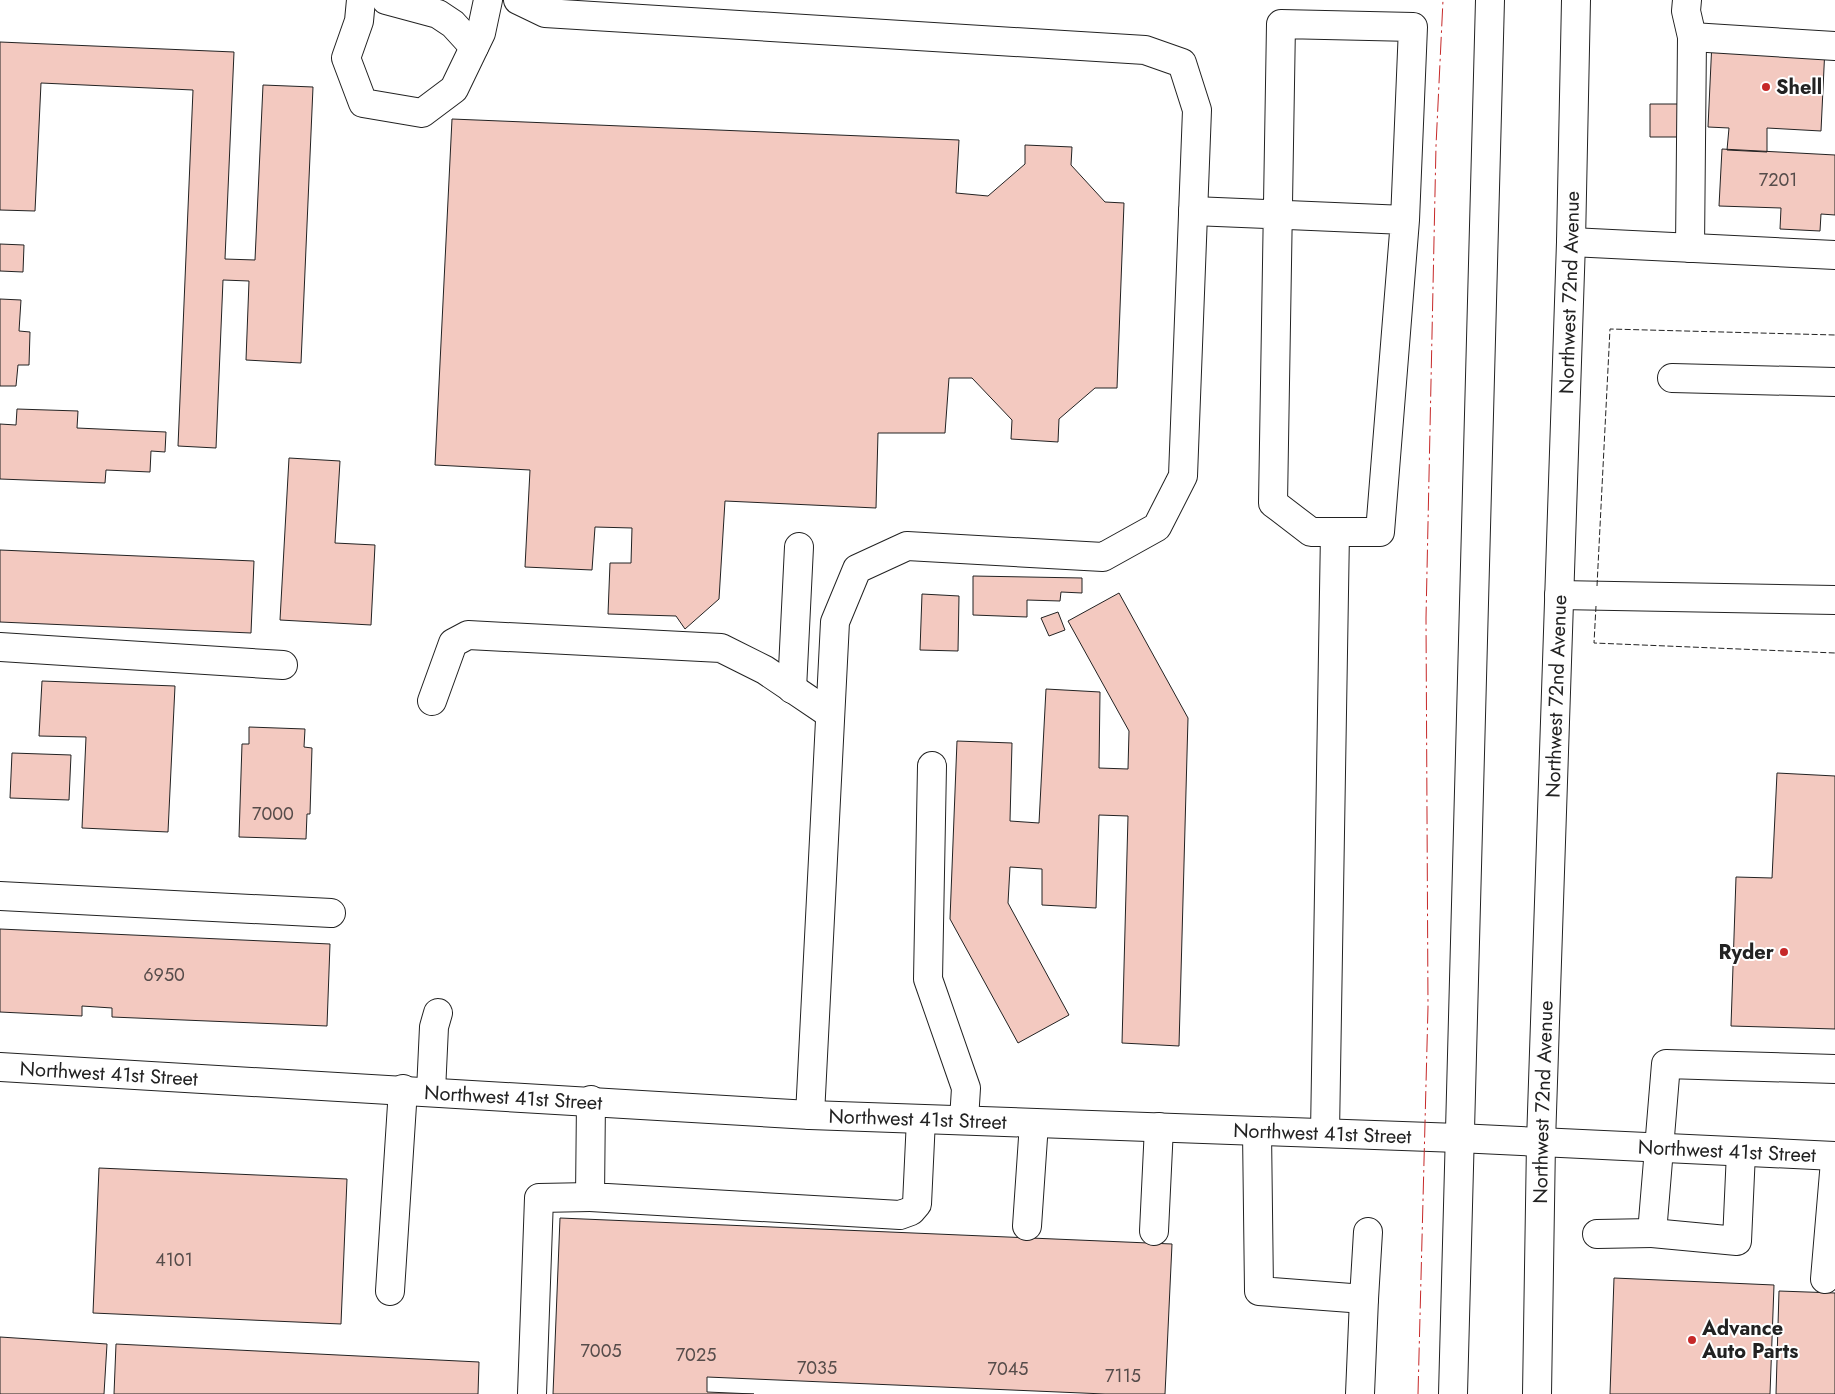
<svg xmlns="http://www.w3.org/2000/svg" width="1835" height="1394" font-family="Jost,sans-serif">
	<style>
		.building { fill: #f3c9c0; stroke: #222 }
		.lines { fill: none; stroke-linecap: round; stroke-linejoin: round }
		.minor-casing { stroke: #222; stroke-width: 30 }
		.major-casing { stroke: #222; stroke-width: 30 }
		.minor { stroke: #fff; stroke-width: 28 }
		.major { stroke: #fff; stroke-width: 28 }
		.fence { stroke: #222; stroke-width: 1; stroke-dasharray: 6 2.5; stroke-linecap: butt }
		.power { stroke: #c62828; stroke-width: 1; stroke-dasharray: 18 4 2.5 4; stroke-linecap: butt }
		.poi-dot { fill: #c62828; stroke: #fff; stroke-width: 2 }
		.labels { text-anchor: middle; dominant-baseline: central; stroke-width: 4; stroke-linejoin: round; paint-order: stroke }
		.number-label { font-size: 18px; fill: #564c4a }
		.poi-label { font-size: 20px; font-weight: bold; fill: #222; stroke: #fff; text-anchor: start }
		.street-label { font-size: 20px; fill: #222; stroke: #fff }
	</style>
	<rect width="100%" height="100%" fill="#fff"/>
	<path class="building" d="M1712,41L1825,47L1821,131L1767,128V152L1727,150L1729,128L1708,127Z
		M0,42L234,52L225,259L255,260L263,85L313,87L301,363L246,360L249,281L223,280L216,448L178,446L193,90L41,83L35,211L0,210Z
		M1650,104H1681V137H1650Z
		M452,119L959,140L956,193L988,196L1025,164V145L1072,147L1071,165L1105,202L1124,203L1117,388H1095L1059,419L1058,442L1011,439L1012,420L972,378H949L945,433H878L876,508L725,501L719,599L685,629L676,616L608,614L610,563H631L632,528L595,527L592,570L525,567L530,470L435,465Z
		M1722,149L1835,155V215L1821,214L1820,231L1780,229L1781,208L1719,206Z
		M0,244L24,245L23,272L0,271Z
		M0,299L21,300L19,331L30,332L29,365H18L16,386H0Z
		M17,409L78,411L77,428L166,432L165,452L151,451L150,472L106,470L105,483L0,479V424L16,425Z
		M289,458L340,461L335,543L375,545L371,625L280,620Z
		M0,550L254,561L251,633L0,622Z
		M973,576L1082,578V593L1061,592L1060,601L1027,600V617L973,615Z
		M1119,593L1188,718L1179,1046L1122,1043L1128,816L1099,815L1096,908L1042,905V869L1010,867L1008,903L1069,1015L1018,1043L950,919L957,741L1012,743L1010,821L1039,823L1046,689L1100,692L1099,768L1128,769L1129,731L1068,621Z
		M922,594L959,596L958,651L920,650Z
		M1058,612L1065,630L1049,636L1041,618Z
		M42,681L175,686L168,832L82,828L86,737L39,736Z
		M249,727L305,729L304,747L312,748L310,814H307L306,839L239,837L242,744H249Z
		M12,753L71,755L69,800L10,798Z
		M1777,773L1835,776V1029L1731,1026L1736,877L1772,878Z
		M0,929L330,944L327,1026L112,1017V1008L82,1006V1016L0,1012Z
		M99,1168L347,1179L341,1324L93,1313Z
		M560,1218L1172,1244L1165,1394H1105L707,1377V1392L754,1394H553Z
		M1614,1278L1774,1285L1770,1394H1610Z
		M1779,1291L1835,1293V1394H1776Z
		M0,1337L107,1344L104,1394H0Z
		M116,1344L479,1362L478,1394H114Z"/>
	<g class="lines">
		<g class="minor-casing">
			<g id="minor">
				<path d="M361,0L359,21L346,58L363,103L422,113L454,89L481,33L488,0"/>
				<path d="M386,0L438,14L453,24L474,47"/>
				<path d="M518,0L545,13L1145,50L1182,63L1197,110L1183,476L1157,527L1103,557L907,546L857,569L835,622L810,1115"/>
				<path d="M1687,0L1686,11L1692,37L1690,248"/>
				<path d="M1692,37L1835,46"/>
				<path d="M1193,211L1405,220L1413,27L1281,24L1273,503L1311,532H1380L1405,220"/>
				<path d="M1571,242L1835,255"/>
				<path d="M1672,378L1835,382"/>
				<path d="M1559,595L1835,600"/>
				<path d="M0,647L283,665"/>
				<path d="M792,689L799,547"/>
				<path d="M432,701L453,643L468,635L721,648L765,670L830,714"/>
				<path d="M932,766L928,979L966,1088L964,1120"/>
				<path d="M0,896L331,913"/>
				<path id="s1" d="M0,1067L810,1115L1458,1138L1835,1156"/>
				<path d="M431,1091L434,1027L438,1013"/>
				<path d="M591,1100L590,1197L900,1215L911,1211L917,1204L921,1119"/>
				<path d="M1257,1131L1259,1291L1364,1299L1368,1232"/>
				<path d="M1325,1133L1335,532"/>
				<path d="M1027,1226L1034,1123"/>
				<path d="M1154,1231L1159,1127"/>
				<path d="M1652,1233L1737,1241L1741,1152"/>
				<path d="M1597,1234L1652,1233L1666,1064L1835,1069"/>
				<path d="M1825,1279L1835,1161"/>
				<path d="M390,1291L403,1089"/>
				<path d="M532,1394L539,1198L590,1197"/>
				<path d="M1360,1394L1364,1299"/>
			</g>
		</g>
		<g class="major-casing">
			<g id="major">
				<path d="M1453,1394L1490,0"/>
				<path id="s2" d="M1537,1394L1541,1142L1571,242L1576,0"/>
			</g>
		</g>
		<use href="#minor" class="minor"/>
		<use href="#major" class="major"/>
		<path class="fence" d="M1597,586L1610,329L1835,335
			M1596,606L1594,643L1835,653"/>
		<path class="power" d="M1418,1394L1428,1007L1426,618L1436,146L1443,0"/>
	</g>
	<g class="poi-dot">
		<circle cx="1766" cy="87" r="5"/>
		<circle cx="1784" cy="952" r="5"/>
		<circle cx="1692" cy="1340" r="5"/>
	</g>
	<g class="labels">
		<g class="number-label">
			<text x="1778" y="180">7201</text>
			<text x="273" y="814">7000</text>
			<text x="164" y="975">6950</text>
			<text x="174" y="1260">4101</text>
			<text x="601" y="1351">7005</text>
			<text x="696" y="1355">7025</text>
			<text x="817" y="1368">7035</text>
			<text x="1008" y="1369">7045</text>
			<text x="1123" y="1376">7115</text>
		</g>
		<g class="poi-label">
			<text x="1776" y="87">Shell</text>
			<text x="1774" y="952" text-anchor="end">Ryder</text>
			<text x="1702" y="1328">Advance<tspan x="1702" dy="23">Auto Parts</tspan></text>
		</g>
		<g class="street-label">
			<text stroke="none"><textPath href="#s2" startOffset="1102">Northwest 72nd Avenue</textPath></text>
			<text stroke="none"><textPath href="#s2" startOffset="698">Northwest 72nd Avenue</textPath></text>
			<text stroke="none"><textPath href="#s1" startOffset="109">Northwest 41st Street</textPath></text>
			<text stroke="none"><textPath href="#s1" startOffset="514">Northwest 41st Street</textPath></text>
			<text stroke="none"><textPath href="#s2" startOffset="292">Northwest 72nd Avenue</textPath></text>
			<text stroke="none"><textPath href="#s1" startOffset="919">Northwest 41st Street</textPath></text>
			<text stroke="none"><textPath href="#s1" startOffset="1324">Northwest 41st Street</textPath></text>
			<text stroke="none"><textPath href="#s1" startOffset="1729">Northwest 41st Street</textPath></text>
		</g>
	</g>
</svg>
